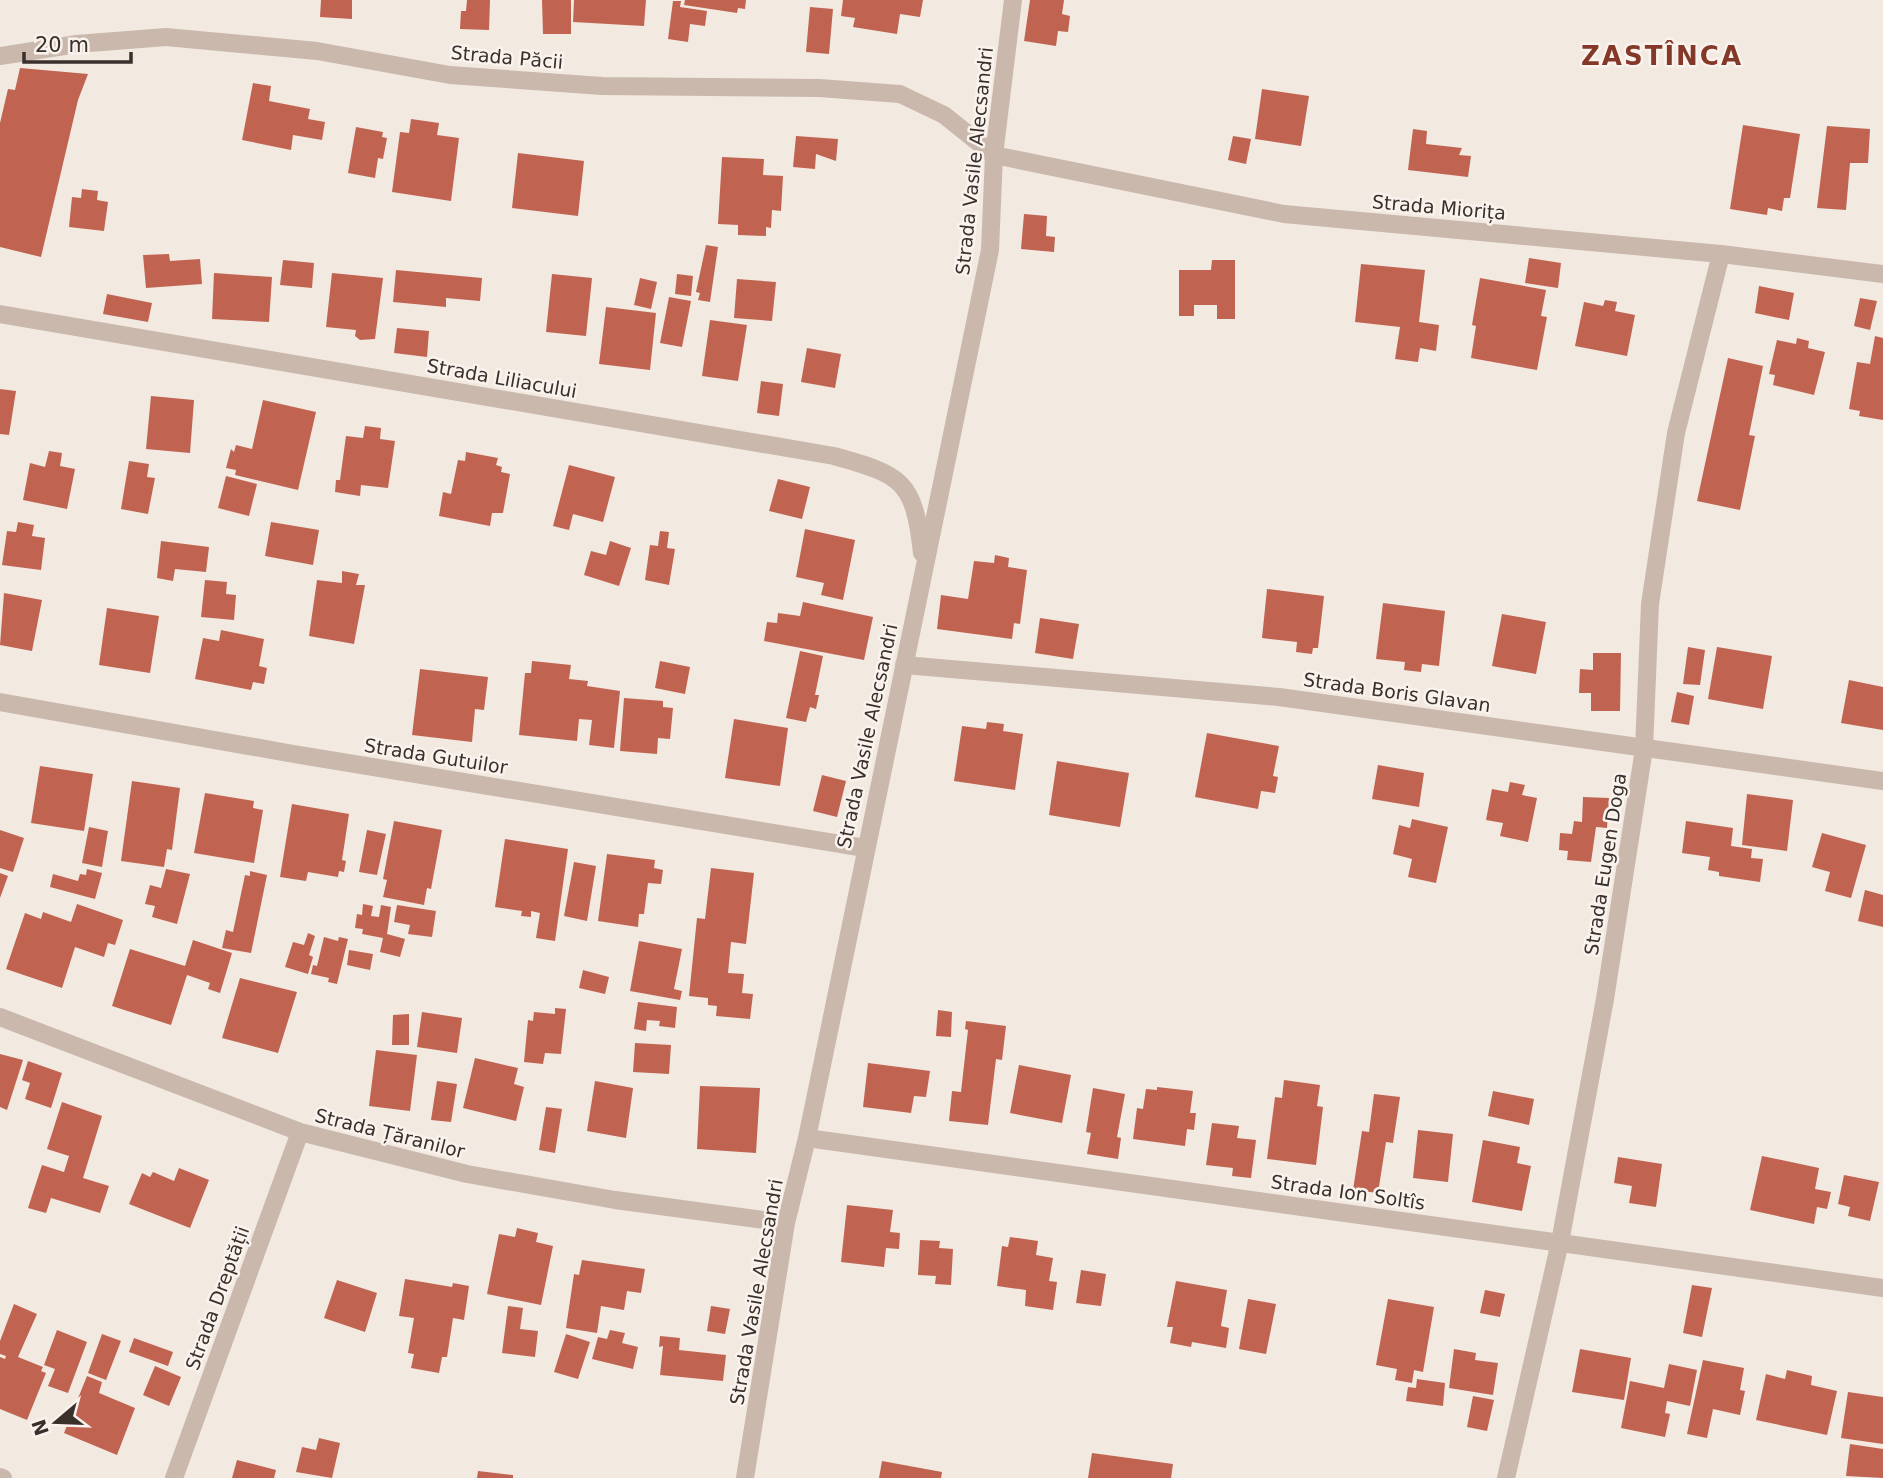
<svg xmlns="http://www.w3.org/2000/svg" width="1883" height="1478" font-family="'DejaVu Sans',sans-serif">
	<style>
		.building { fill: #c06451 }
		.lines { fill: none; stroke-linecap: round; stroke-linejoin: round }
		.minor { stroke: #cab8ad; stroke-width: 18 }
		.labels { text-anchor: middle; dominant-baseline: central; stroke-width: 5; stroke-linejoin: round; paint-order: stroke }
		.street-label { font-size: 19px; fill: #392f2b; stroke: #faf3ed }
		.district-label { font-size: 26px; font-weight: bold; letter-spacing: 2px; fill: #843828; stroke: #faf3ed }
	</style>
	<rect width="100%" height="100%" fill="#f2e9e1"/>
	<path class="building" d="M321,0H352V19L320,17Z
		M467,0H490L489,30L460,29L461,11H466Z
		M542,0H571V34H543Z
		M574,0H646L644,26L573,22Z
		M685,0H746L745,9L738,8L737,13L684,5Z
		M843,0H923L920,17L900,14L897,34L853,27L855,18L841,16Z
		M1030,0H1064L1062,14L1070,16L1068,32L1058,31L1056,46L1024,41Z
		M673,1H681L680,7L707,11L705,26L690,24L688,42L668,39Z
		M810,7L833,9L829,54L806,52Z
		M20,68L88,74L78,100L41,257L0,247V123L8,89L15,90Z
		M253,83L271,86L269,101L310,109L308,119L325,122L322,140L293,135L291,150L242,140Z
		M1262,89L1309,96L1301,146L1255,139Z
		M411,119L439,123L437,135L459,138L451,201L392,192L400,132L409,133Z
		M1743,125L1800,134L1790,198H1784L1782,211L1768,208L1767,215L1730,209Z
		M1827,126L1870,129L1868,163H1850L1846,210L1817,208Z
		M356,127L383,132L382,137L387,138L383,159L378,158L375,178L348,173Z
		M1413,129L1427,131L1426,144L1462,148L1459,155L1471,156L1468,177L1408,170Z
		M796,136L838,139L836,161L816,154L815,169L793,167Z
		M1233,136L1251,139L1246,164L1228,160Z
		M518,153L584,161L578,216L512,208Z
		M722,157L764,159L763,175L783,176L781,211L772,210L771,228L766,227V236L738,235V225L718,224Z
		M82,189L98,191L97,200L108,202L104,231L69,227L72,197L81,198Z
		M1024,214L1047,216L1046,236L1055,237L1054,252L1021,249Z
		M706,245L718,247L710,302L698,300L700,293L696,292Z
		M169,254L170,261L200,259L202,284L146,288L143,255Z
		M1529,258L1561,263L1558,288L1525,283Z
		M283,260L314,263L312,288L280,285Z
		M1212,260H1235V319H1217V305H1194V316H1179V270H1211Z
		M1361,264L1425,270L1419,322L1439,325L1436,351L1420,348L1418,362L1395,359L1400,327L1355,322Z
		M396,270L482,278L480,301L446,298V307L393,302Z
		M214,273L272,277L269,322L212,319Z
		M332,273L383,278L375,339L360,340L355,336L356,330L326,327Z
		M552,274L592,278L586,336L546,332Z
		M677,274L693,276L691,296L675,294Z
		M640,278L657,282L651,309L634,305Z
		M1480,278L1546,290L1541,316L1547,317L1537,370L1471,358L1476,326L1472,325Z
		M737,279L776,282L772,321L734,318Z
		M1759,286L1794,293L1789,320L1755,313Z
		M107,294L152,303L148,322L103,314Z
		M669,297L691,301L682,347L660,343Z
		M1860,298L1877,301L1870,330L1854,326Z
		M1605,300L1617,302L1615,311L1635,315L1627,356L1575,346L1584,302L1603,306Z
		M606,307L656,313L650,370L599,364Z
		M710,320L747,325L738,381L702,376Z
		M397,328L429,331L427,357L394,353Z
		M1875,336L1883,338V420L1859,416L1860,411L1849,409L1857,362L1870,364Z
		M1797,338L1809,341L1808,348L1825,352L1814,395L1773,385L1775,375L1769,374L1777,340L1796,344Z
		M807,348L841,354L835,388L801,382Z
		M1728,358L1763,366L1749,435L1755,436L1740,510L1697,501Z
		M761,381L783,384L779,416L757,413Z
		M0,389L16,391L9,435L0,434Z
		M151,396L194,400L190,453L146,449Z
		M263,400L316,412L298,490L235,475L236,470L226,468L231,449L234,452L236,445L252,449Z
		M365,426L381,428L380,439L395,441L388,488L361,485L360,496L335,492L336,480H340L346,436L363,438Z
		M49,451L62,453L60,466L75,469L67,509L23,500L30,463L45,467Z
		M466,452L498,458L496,465L502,467L501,472L510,474L503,513H492L490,526L439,516L443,492L451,494L458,460L465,461Z
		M129,461L149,464L147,477L155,478L148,514L121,509Z
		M569,465L615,477L603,522L573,514L569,530L553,526Z
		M226,476L257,484L249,516L218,508Z
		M778,479L810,487L802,519L769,511Z
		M18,522L34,525L32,536L45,538L41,570L2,565L7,531L16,532Z
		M271,522L319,530L313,565L265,556Z
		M805,529L855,540L843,600L821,595L824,583L796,577Z
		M660,531L669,532L667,548L675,549L669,585L645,580L650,545L658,546Z
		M161,541L209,547L206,572L175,569L173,581L157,578Z
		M610,541L631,548L619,586L584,575L591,551L606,555Z
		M995,555L1009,558L1008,567L1027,570L1020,624L1014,623L1012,639L937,629L941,595L968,599L974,561L994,563Z
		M342,571L359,574L356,585H365L354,644L309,636L317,580L342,583Z
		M205,580L227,582L226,594L236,595L234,620L201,617Z
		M1267,589L1324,596L1318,648H1313L1312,654L1296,652L1297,642L1262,638Z
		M4,593L42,600L32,651L0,645Z
		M803,602L873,617L864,660L764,641L767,622L777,623L778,613L800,616Z
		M1383,603L1445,611L1439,666L1422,664L1421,672L1404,670L1405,662L1376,659Z
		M107,608L159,616L150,673L99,665Z
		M1502,614L1546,622L1536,674L1492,666Z
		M1040,618L1079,624L1073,659L1035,653Z
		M221,630L264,639L259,666L267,668L264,684L253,682L251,690L195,679L203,638L219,641Z
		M1688,647L1705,650L1700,685L1683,684Z
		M1717,647L1772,656L1763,709L1708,699Z
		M800,651L823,656L815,695H819L816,709L810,707L806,722L786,718Z
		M1593,653H1621L1620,711H1591V693H1579L1580,669L1593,670Z
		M532,661L571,665L569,679L588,681L587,686L620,691L614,748L589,745L592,720L579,719L577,741L519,735L525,673H531Z
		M660,661L690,667L685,694L655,688Z
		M420,669L488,677L484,710L475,709L472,742L412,735Z
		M1849,680L1883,687V730L1841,723Z
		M1677,692L1694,696L1689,725L1671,722Z
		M624,698L663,701V707L673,708L670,739L658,738L657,754L620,751Z
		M734,719L788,728L780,786L725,778Z
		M987,722L1004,724L1003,731L1023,734L1015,790L954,781L962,726L986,729Z
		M1207,733L1279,746L1273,776L1278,777L1275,793L1261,791L1258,809L1195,797Z
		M1057,761L1129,773L1120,827L1049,815Z
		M1378,765L1424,773L1419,807L1372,799Z
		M40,766L93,774L84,831L31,823Z
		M822,775L846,781L837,817L813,811Z
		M132,781L180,788L172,850L167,849L164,867L121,861Z
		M1510,782L1525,785L1522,795L1537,798L1528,842L1500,836L1503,823L1486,820L1492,789L1508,792Z
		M205,793L254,801L253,808L263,810L254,863L194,853Z
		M1747,794L1793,800L1787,851L1742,845Z
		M1583,797L1609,798L1607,828L1596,827L1591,862L1567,860L1568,851L1559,850L1560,833L1572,834L1574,821L1582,822Z
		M292,804L349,814L342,860L346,861L344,872L339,871L338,877L308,872L306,881L280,877Z
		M1412,819L1448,827L1436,883L1408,877L1412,859L1393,854L1399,825L1410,828Z
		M394,821L442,830L431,889L427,888L424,905L383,897L387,880L383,879Z
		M1686,821L1733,828L1731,846L1752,849L1751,858L1763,859L1760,882L1719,876V872L1708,870L1710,857L1682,853Z
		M89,827L108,831L102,867L82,863Z
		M0,830L24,838L13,872L0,868Z
		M367,830L386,834L377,875L359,872Z
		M1822,833L1866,845L1851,898L1825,891L1830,872L1812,867Z
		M505,839L568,849L555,941L536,938L540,913L531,911V917L521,916L522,911L495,907Z
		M607,854L655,860L654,868L663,870L661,884L648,883L644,914H639L638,927L598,921Z
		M574,862L596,866L587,921L564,916Z
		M711,868L754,873L746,944L731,942L728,973L744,974L742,993L753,994L750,1019L716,1016L717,1006L708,1005V998L689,996L697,918L705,919Z
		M87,869L102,873L95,899L50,887L53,874L78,881L80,874L86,875Z
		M166,869L190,874L177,924L152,917L155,906L145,904L150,885L161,888Z
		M250,871L267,875L251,953L222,948L226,930L233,932L245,875L250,876Z
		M0,873L8,876L0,898Z
		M1865,890L1883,895V927L1858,921Z
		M77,904L123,920L115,945L108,943L104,957L75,947L62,988L6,969L25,913L41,919L43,912L71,922Z
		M363,904L373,906L371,916L379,917L381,905L391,907L387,934L405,939L400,957L380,952L383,938L362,934L363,929L355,928L357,914L362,915Z
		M397,905L436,911L432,937L408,934L410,925L394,922Z
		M308,933L315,936L309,955L313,957L308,974L285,967L293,942L304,945Z
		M324,937L338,941L339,937L348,939L337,984L328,982L329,978L311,974L313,965L317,966Z
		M193,940L232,953L220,993L208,989L210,983L187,975L171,1025L112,1006L130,949L185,966Z
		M639,941L682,949L674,989L682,991L680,1000L630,991Z
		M349,950L373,954L370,970L347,965Z
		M583,970L609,977L605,994L579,988Z
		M240,978L297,992L278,1053L222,1038Z
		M638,1002L677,1007L675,1028L659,1026L660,1021L647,1020L646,1031L634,1029Z
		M555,1008L566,1009L561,1054L545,1053L543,1064L524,1062L528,1020L533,1021L534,1012L555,1014Z
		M938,1010L952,1012L951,1037L936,1036Z
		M422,1012L462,1018L457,1053L417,1047Z
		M409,1014V1045H392L393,1015Z
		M966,1021L1006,1026L1002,1060L996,1059L988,1125L949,1121L952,1091L961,1092L968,1030L965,1029Z
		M635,1043L671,1045L669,1074L633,1072Z
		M376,1050L417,1055L410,1111L369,1106Z
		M0,1054L23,1060L7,1110L0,1107Z
		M475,1058L518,1068L514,1084L524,1087L516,1121L463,1108Z
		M28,1061L62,1073L51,1108L25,1099L30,1083L22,1080Z
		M868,1063L930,1071L926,1097L914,1096L911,1113L863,1107Z
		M1019,1065L1071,1075L1062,1123L1010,1113Z
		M1284,1080L1320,1085L1317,1106L1323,1107L1316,1165L1267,1159L1275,1097L1282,1098Z
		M437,1081L457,1084L451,1122L431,1120Z
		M595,1081L633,1088L626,1138L587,1131Z
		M700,1086L760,1088L756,1153L697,1149Z
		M1157,1087L1193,1091L1190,1113H1196L1194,1130L1187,1129L1185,1146L1133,1139L1137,1108L1143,1109L1146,1089L1157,1090Z
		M1093,1088L1125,1094L1117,1137L1121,1138L1118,1159L1087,1154L1091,1133L1086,1132Z
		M1493,1091L1534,1099L1529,1125L1488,1116Z
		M1374,1094L1400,1097L1393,1143L1386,1142L1378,1193L1353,1190L1362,1131L1369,1132Z
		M62,1102L102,1116L83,1178L109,1186L100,1213L51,1198L46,1213L28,1208L42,1165L64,1172L69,1156L47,1149Z
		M546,1107L562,1109L555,1153L539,1150Z
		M1212,1123L1239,1126L1237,1138L1256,1140L1251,1178L1232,1176L1233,1168L1206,1165Z
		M1418,1130L1453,1134L1448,1182L1413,1178Z
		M1483,1140L1520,1147L1517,1163L1531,1166L1522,1211L1472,1202Z
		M1762,1156L1819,1168L1815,1189L1831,1192L1827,1209L1817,1207L1814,1224L1750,1210Z
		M1618,1157L1662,1164L1656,1207L1629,1203L1632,1186L1614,1183Z
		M179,1168L209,1180L190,1228L129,1204L142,1173L150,1177L153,1172L174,1181Z
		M1844,1175L1879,1182L1870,1221L1848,1216L1850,1207L1838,1204Z
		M847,1205L893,1210L890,1232L900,1233L899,1249L886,1248L884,1267L841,1262Z
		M517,1228L538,1233L536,1242L553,1246L541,1305L487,1294L499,1234L515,1237Z
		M1010,1237L1038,1241L1036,1255L1053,1258L1049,1281L1057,1282L1053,1310L1025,1306L1026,1290L997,1286L1002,1246L1008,1247Z
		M920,1240L940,1241L939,1248L953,1249L951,1285L935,1284L936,1276L918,1275Z
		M582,1260L645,1269L641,1293L627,1291L624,1310L601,1306L597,1333L566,1328L574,1274L579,1275Z
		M1081,1270L1106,1274L1101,1306L1076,1303Z
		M405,1279L452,1287L453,1283L469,1286L464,1320L453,1318L447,1357H442L439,1373L411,1368L414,1354L408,1353L414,1318L399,1316Z
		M337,1280L377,1293L365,1332L324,1318Z
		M1176,1281L1227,1290L1221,1326L1229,1328L1226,1348L1192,1342L1191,1347L1170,1343L1173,1327H1167Z
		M1692,1285L1712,1288L1702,1337L1683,1333Z
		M1485,1290L1505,1294L1500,1317L1480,1313Z
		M1248,1299L1276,1304L1266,1354L1239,1349Z
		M1388,1299L1434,1307L1423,1372L1414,1370L1412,1383L1395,1380L1397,1369L1376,1365Z
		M14,1304L37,1314L18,1357L43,1367L41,1371L46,1373L27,1420L0,1409V1357L5,1359L6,1356L0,1354V1341Z
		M508,1306L523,1308L520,1329L538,1331L535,1357L502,1353Z
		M711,1306L730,1309L725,1334L707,1331Z
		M57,1330L87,1342L68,1393L48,1386L55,1369L44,1365Z
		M610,1330L625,1333L622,1343L638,1347L633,1369L592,1359L598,1337L607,1339Z
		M102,1334L121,1341L106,1380L88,1373Z
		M566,1334L590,1342L578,1379L554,1372Z
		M660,1336L680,1338L679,1350L726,1355L723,1381L660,1375L663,1346L659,1347Z
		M134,1338L173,1352L168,1366L129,1352Z
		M1454,1349L1476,1353L1475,1360L1498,1363L1493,1395L1449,1388Z
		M1580,1349L1631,1358L1624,1400L1572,1392Z
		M1703,1360L1744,1368L1740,1390L1745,1391L1740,1415L1713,1409L1707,1438L1687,1434Z
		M1669,1364L1697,1370L1690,1406L1667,1401L1665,1413L1670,1414L1665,1437L1621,1428L1630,1381L1664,1388Z
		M155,1366L181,1377L169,1406L143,1395Z
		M1787,1370L1812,1376L1811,1385L1837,1391L1827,1435L1756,1420L1766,1374L1785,1379Z
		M87,1376L102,1382L99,1393L135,1408L117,1455L64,1433Z
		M1417,1379L1445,1383L1443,1406L1406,1401L1408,1387L1416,1388Z
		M1848,1392L1883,1397V1444L1841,1438Z
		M1473,1396L1494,1400L1487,1431L1467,1427Z
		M319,1438L340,1443L332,1478L296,1472L302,1447L316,1450Z
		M1850,1444L1883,1449V1478L1846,1476Z
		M1092,1453L1173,1464L1171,1478H1088Z
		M237,1460L276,1470L274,1478H232Z
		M882,1461L942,1472L941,1478H879Z
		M478,1471L513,1475V1478H477Z"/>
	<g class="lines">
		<path class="minor" d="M0,56L77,44L166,37L317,51L450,75L602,86L819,88L900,94L944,115L994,155L1284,214L1721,254L1883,274
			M0,314L834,456C902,475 914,480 922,553
			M904,665L1279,697L1883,781
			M0,702L288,753L865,848
			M0,1017L300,1132L467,1174L615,1200L786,1223
			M807,1138L1883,1288
			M0,1477L3,1478
			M174,1478L300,1132
			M745,1478L786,1223L807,1138L990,250L994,155L1013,0
			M1506,1478L1560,1242L1605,999L1644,749L1650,604L1676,433L1721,254"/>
	</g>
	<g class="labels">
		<g class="street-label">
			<text transform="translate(507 57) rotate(5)">Strada Păcii</text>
			<text transform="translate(974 161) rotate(-84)">Strada Vasile Alecsandri</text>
			<text transform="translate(1439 207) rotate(5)">Strada Miorița</text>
			<text transform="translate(502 378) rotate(10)">Strada Liliacului</text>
			<text transform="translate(1397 692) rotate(8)">Strada Boris Glavan</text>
			<text transform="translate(867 736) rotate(-78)">Strada Vasile Alecsandri</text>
			<text transform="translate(436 756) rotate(9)">Strada Gutuilor</text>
			<text transform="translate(1605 864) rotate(-81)">Strada Eugen Doga</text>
			<text transform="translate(390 1133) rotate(14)">Strada Țăranilor</text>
			<text transform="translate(1348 1192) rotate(8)">Strada Ion Soltîs</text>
			<text transform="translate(756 1292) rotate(-80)">Strada Vasile Alecsandri</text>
			<text transform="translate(217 1298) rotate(-70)">Strada Dreptății</text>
		</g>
		<g class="district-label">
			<text x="1662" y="56">ZASTÎNCA</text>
		</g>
	</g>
	<g transform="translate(56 1422) rotate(251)" stroke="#faf3ed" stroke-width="5" paint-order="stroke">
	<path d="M0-5L12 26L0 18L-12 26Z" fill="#392f2b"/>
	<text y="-10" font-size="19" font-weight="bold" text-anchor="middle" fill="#392f2b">N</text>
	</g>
	<path d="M24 52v10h107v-10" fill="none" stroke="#392f2b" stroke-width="3.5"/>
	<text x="35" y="52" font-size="21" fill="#392f2b" stroke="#faf3ed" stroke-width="5" paint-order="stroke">20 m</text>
</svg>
